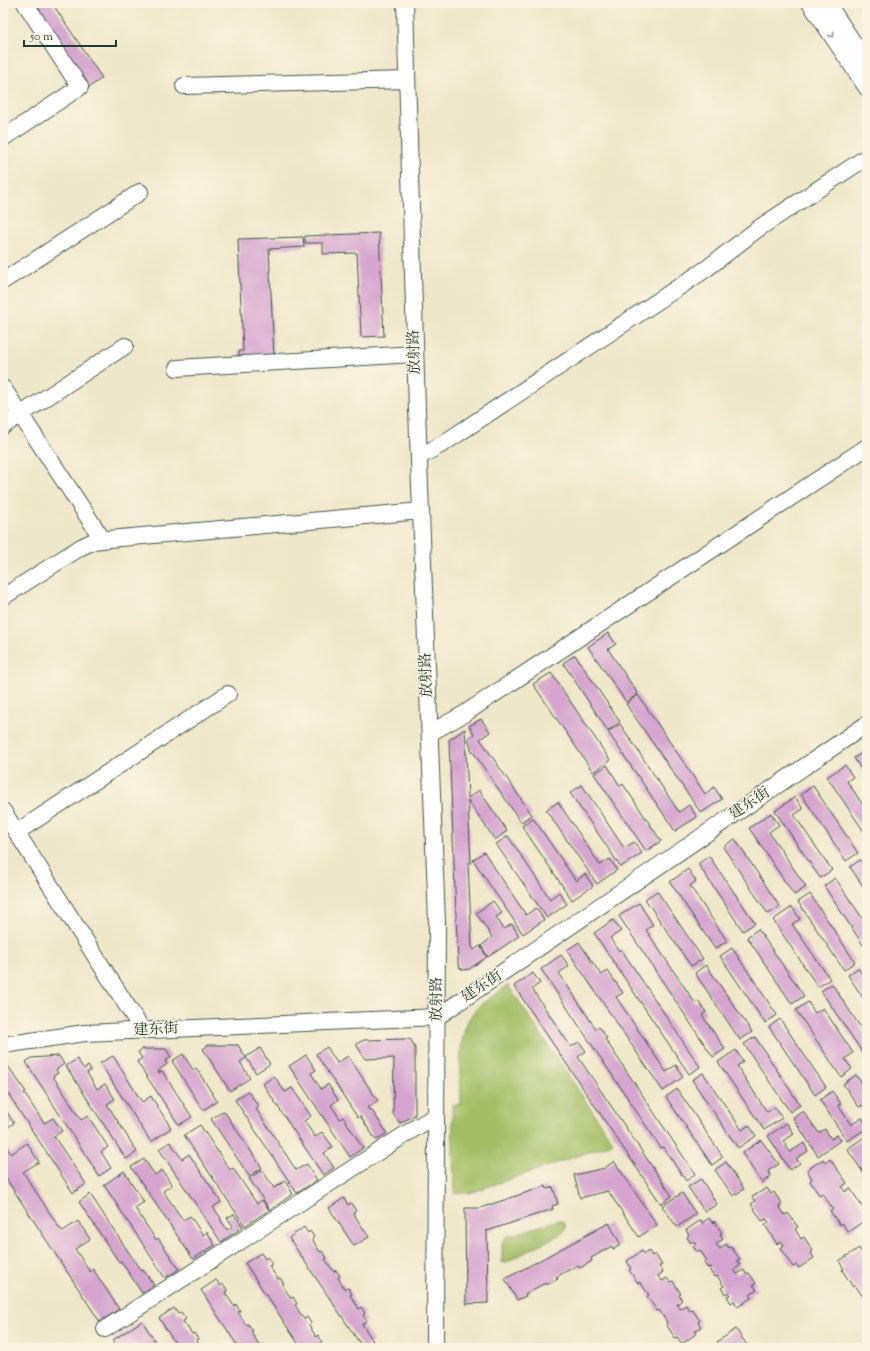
<svg xmlns="http://www.w3.org/2000/svg" width="870" height="1351" font-family="'Sorts Mill Goudy','Noto Serif SC',serif">
	<style>
		.green { fill: #a3be65; stroke: #617e4c }
		.building { fill: #d5a5cf }
		.lines { fill: none; stroke-linecap: round; stroke-linejoin: round }
		.minor-casing { stroke: #3e564a; stroke-width: 18 }
		.minor { stroke: #fff; stroke-width: 16 }
		.oneway { stroke: #8f9e9a }
		.labels { text-anchor: middle; dominant-baseline: central; stroke-width: 3; stroke-linejoin: round; paint-order: stroke }
		.street-label { font-size: 15px; fill: #1f3d34; stroke: #fcf5e5 }
	</style>
	<rect width="100%" height="100%" fill="#fcf5e5"/>
	<filter id="ink" filterUnits="userSpaceOnUse"><feTurbulence type="fractalNoise" baseFrequency=".025" numOctaves="2"/><feDisplacementMap in="SourceGraphic" scale="8" xChannelSelector="R" yChannelSelector="G"/><feConvolveMatrix kernelMatrix="1 2 1 2 8 2 1 2 1" color-interpolation-filters="sRGB"/></filter>
	<filter id="wash" filterUnits="userSpaceOnUse"><feTurbulence type="fractalNoise" baseFrequency=".012" numOctaves="4" result="noise"/><feDisplacementMap in="SourceGraphic" scale="16" xChannelSelector="R" yChannelSelector="G"/><feGaussianBlur stdDeviation="0.9" result="paint"/><feColorMatrix in="noise" values="0 0 0 0 0 0 0 0 0 0 0 0 0 0 0 0 0 1.4 0 .05"/><feComposite in="paint" operator="in"/></filter>
	<g filter="url(#wash)">
		<rect width="100%" height="100%" fill="#efe7c9"/>
		<path class="green" d="M508,985L613,1142L603,1147L470,1193H454L452,1105L461,1104C461,1076 455,1032 476,1009C485,1000 498,993 508,985Z
			M559,1220L564,1222L566,1228L560,1234L505,1263L502,1262V1242L506,1237Z"/>
		<g id="blocks">
			<path class="building" d="M31,3H52L102,78L88,88Z
				M379,233L384,336L361,337L357,253L323,254V243H305V236Z
				M303,237L304,247L269,249L274,358L239,359V351H243L238,239Z
				M608,633L616,644L608,649L638,694L626,702L588,647Z
				M575,655L620,722L608,731L563,663Z
				M551,673L610,760L593,772L533,684Z
				M638,695L705,794L714,787L722,799L701,813L626,704Z
				M481,719L490,732L480,739L532,815L521,822L471,749L468,738L474,734L469,726Z
				M620,724L679,812L689,805L697,817L675,831L608,732Z
				M465,729L468,798L479,790L507,831L495,840L468,800L471,863H468L472,947L474,950L480,946L487,957L469,969L464,970L460,968L458,963L449,740Z
				M865,751L867,754V778L854,758Z
				M607,765L620,786L623,784L661,841L646,851L594,774Z
				M845,765L853,777L847,781L867,811V836L827,777Z
				M582,785L624,848L634,842L642,853L621,867L570,793Z
				M813,786L858,853L846,861L801,794Z
				M795,797L803,809L794,815L832,870L820,878L775,811Z
				M558,802L600,865L610,859L617,870L597,884L546,810Z
				M771,813L779,825L769,832L806,887L794,895L749,828Z
				M533,818L576,881L585,874L593,886L572,900L522,826Z
				M508,836L550,899L559,892L567,904L547,918L496,844Z
				M735,839L780,907L768,914L723,847Z
				M484,852L526,915L536,908L544,920L523,934L473,860Z
				M709,856L755,923L743,931L698,864Z
				M860,860L867,870V892L850,867Z
				M688,869L696,881L690,886L727,941L715,949L670,882Z
				M835,878L867,925V951L824,886Z
				M657,891L703,959L691,966L645,899Z
				M810,894L855,962L844,970L798,902Z
				M493,901L502,913L496,917L504,929L512,924L519,936L488,957L481,946L492,937L476,913Z
				M639,903L653,925L646,930L695,1003L698,1001L706,1012L702,1015L725,1049L713,1057L619,916Z
				M792,907L800,919L792,924L830,979L818,987L773,920Z
				M613,920L621,931L610,938L619,951L621,949L700,1067L689,1074L594,933Z
				M758,929L804,996L792,1004L747,937Z
				M579,942L601,975L608,971L623,993L616,997L666,1072L676,1065L683,1077L663,1091L567,950Z
				M732,948L777,1015L765,1023L720,956Z
				M561,955L569,966L559,973L596,1029L599,1027L607,1038L605,1039L695,1174L686,1181L663,1147L661,1148L541,969Z
				M706,965L752,1032L740,1040L695,973Z
				M858,968L867,981V1004L848,975Z
				M533,973L540,983L532,989L571,1047L579,1042L586,1051L578,1057L672,1196L661,1204L514,986Z
				M832,984L867,1037V1059L821,991Z
				M808,1002L815,1013L823,1008L853,1053L845,1059L852,1069L841,1077L796,1010Z
				M780,1019L826,1087L815,1095L769,1027Z
				M755,1037L800,1105L790,1112L744,1044Z
				M408,1039L411,1040L415,1048V1115L400,1123L393,1114L394,1058L365,1059L356,1044L364,1040Z
				M208,1045H238L246,1058L240,1062L250,1078L230,1091L203,1049Z
				M327,1047L337,1063L348,1056L378,1101L367,1108L369,1110L371,1109L387,1133L376,1140L360,1116L358,1118L316,1054Z
				M260,1048L270,1064L256,1073L246,1057Z
				M143,1049H166L171,1057L165,1061L167,1064L158,1071L159,1073L162,1071L192,1117L179,1125L137,1062L142,1058L138,1052Z
				M736,1050L743,1062L737,1066L767,1112L775,1107L782,1118L764,1130L718,1062Z
				M183,1054L193,1070L196,1068L217,1101L203,1110L172,1061Z
				M306,1055L316,1070L311,1073L321,1089L328,1084L338,1100L331,1105L340,1119L343,1117L363,1148L350,1157L289,1066Z
				M59,1056L64,1064L56,1070L58,1073L53,1076L81,1120L88,1116L108,1147L101,1152L111,1168L99,1176L26,1062L31,1058Z
				M113,1056L142,1102L151,1096L171,1128L151,1142L100,1063Z
				M77,1059L84,1069L88,1066L91,1070L87,1073L97,1089L105,1084L115,1099L107,1104L137,1152L126,1159L66,1066Z
				M6,1063L26,1092L24,1093L44,1123L53,1118L62,1131L53,1137L55,1138L86,1184L73,1193L3,1086L4,1083L3,1082V1064Z
				M703,1073L742,1130L749,1125L756,1136L738,1148L692,1080Z
				M856,1075L867,1091V1113L862,1105L859,1107L843,1084Z
				M274,1076L285,1092L292,1088L311,1116L304,1121L315,1137L322,1132L333,1147L324,1153L334,1168L323,1175L263,1084Z
				M677,1089L723,1157L712,1165L666,1097Z
				M248,1091L259,1107L256,1109L296,1170L307,1164L317,1180L297,1193L235,1100Z
				M832,1091L841,1104L838,1105L851,1125L862,1118L867,1126V1128L847,1141L820,1100Z
				M3,1106L14,1123L3,1130Z
				M224,1111L262,1168L249,1176L211,1119Z
				M803,1111L819,1133L825,1129L831,1139L837,1135L841,1140L818,1156L793,1118Z
				M787,1123L794,1134L783,1141L790,1152L804,1143L808,1151L796,1159L800,1163L790,1170L768,1136Z
				M200,1125L230,1170L233,1168L257,1204L262,1200L269,1210L245,1226L184,1135Z
				M866,1136L867,1137V1178L847,1149Z
				M761,1140L779,1164L768,1171L771,1176L762,1183L742,1153Z
				M3,1142L11,1154L27,1143L39,1162L23,1172L60,1229H61L63,1231L78,1221L90,1239L75,1249L90,1272L93,1269L119,1309L100,1322L3,1174Z
				M170,1142L182,1159L189,1154L221,1202L213,1207L221,1218L220,1219L227,1230L233,1226L227,1218L234,1214L243,1227L221,1242L159,1149Z
				M144,1159L155,1175L162,1170L172,1185L163,1191L183,1220L190,1216L203,1235L207,1232L215,1245L193,1259L131,1167Z
				M823,1159L825,1163L830,1159L847,1183L842,1187L845,1192L850,1188L867,1214V1216L863,1219L864,1221L848,1232L842,1223L840,1225L830,1211L833,1209L822,1193L819,1195L810,1181L812,1179L807,1170Z
				M614,1161L657,1225L639,1237L608,1191L580,1198L574,1175L605,1168Z
				M726,1162L744,1189L733,1196L715,1170Z
				M262,1170L274,1188L285,1181L293,1194L270,1210L249,1178Z
				M124,1171L144,1202L135,1208L156,1240L158,1238L179,1269L165,1278L104,1185Z
				M701,1179L717,1204L705,1212L688,1187Z
				M546,1186L547,1189L553,1187L558,1204L552,1206L553,1209L487,1231V1230L488,1303L466,1304L465,1208H480Z
				M767,1188L771,1194L774,1192L782,1204L779,1206L785,1215L788,1213L798,1227L795,1229L801,1239L804,1237L813,1251L811,1253L814,1258L799,1268L797,1265L793,1267L780,1248L784,1245L781,1241L777,1244L765,1225L769,1222L766,1219L762,1221L751,1204L755,1201L752,1197Z
				M682,1193L696,1214L677,1227L662,1206Z
				M90,1194L141,1271L143,1270L154,1285L142,1293L121,1261L119,1262L79,1202Z
				M344,1198L348,1205L351,1203L356,1211L353,1213L369,1237L354,1246L329,1208Z
				M709,1218L712,1223L714,1221L722,1233L720,1234L723,1239L716,1244L720,1249L726,1244L729,1248L731,1247L740,1259L737,1260L740,1265L734,1270L737,1274L744,1270L746,1274L749,1273L756,1283L753,1285L757,1290L750,1295L752,1297L738,1307L734,1301L731,1303L727,1296L730,1295L728,1292L725,1294L721,1288L724,1286L717,1276L714,1277L710,1271L712,1269L711,1267L708,1268L704,1263L707,1261L700,1250L697,1252L693,1246L696,1244L693,1241L691,1243L687,1237L689,1235L686,1230L701,1220L702,1223Z
				M609,1223L621,1245L613,1249L612,1246L591,1258L592,1261L580,1268L578,1265L556,1277L558,1279L546,1285L545,1283L525,1294L526,1296L517,1300L505,1279Z
				M304,1227L308,1233L310,1231L314,1237L312,1239L320,1252L322,1251L327,1258L325,1259L334,1272L336,1270L340,1276L338,1278L345,1289L348,1288L352,1294L350,1295L359,1309L361,1307L365,1313L363,1315L367,1321L362,1324L373,1341L363,1348L289,1238Z
				M859,1248L867,1261V1308L863,1302L865,1300L855,1285L853,1287L842,1270L844,1269L839,1261Z
				M642,1251L644,1254L649,1251L652,1256L655,1254L662,1265L659,1266L663,1272L658,1276L662,1281L667,1278L670,1282L673,1281L681,1294L679,1295L682,1300L677,1304L680,1309L686,1305L690,1311L692,1309L700,1321L698,1322L701,1327L695,1331L697,1333L682,1344L677,1337L675,1338L666,1324L667,1322L659,1310L657,1311L647,1296L649,1295L640,1282L638,1283L629,1270L631,1269L627,1261Z
				M261,1253L265,1259L267,1257L272,1264L269,1266L278,1279L280,1278L284,1284L282,1285L291,1298L293,1297L297,1304L295,1305L304,1319L307,1317L311,1323L309,1325L316,1337L318,1335L322,1341L320,1343L324,1348H301L245,1263Z
				M216,1280L221,1286L223,1284L228,1291L225,1293L234,1306L236,1304L240,1311L238,1312L246,1325L248,1324L253,1331L251,1332L260,1346L263,1344L265,1348H239L201,1290Z
				M174,1308L178,1314L181,1312L186,1319L183,1321L192,1334L194,1333L198,1339L196,1340L201,1348H178L159,1318Z
				M142,1321L156,1343L148,1348H118L113,1340Z
				M736,1329L749,1348H721L717,1342Z"/>
		</g>
	</g>
	<g filter="url(#ink)">
		<use href="#blocks" fill-opacity="0" stroke="#3e564a" stroke-width="1"/>
		<g class="lines">
			<g class="minor-casing">
				<path id="minor" d="M405,3L417,410L437,922L435,1348
					M810,3L867,88
					M827,3L867,63
					M184,86L407,80
					M3,138L80,87L25,3
					M3,281L140,192
					M177,368L415,354
					M3,388L103,540
					M3,426L125,346
					M419,457L444,443L706,269L759,228L867,157
					M3,597L81,547L94,541L109,539L421,511
					M430,733L464,714L867,447
					M3,811L143,1031
					M17,832L228,694
					M3,1045L85,1033L437,1017L867,724
					M105,1329L415,1128L436,1116"/>
			</g>
			<use href="#minor" class="minor"/>
		</g>
		<defs><path id="oneway-chevron" d="M-2-3.5L2.5 0L-2 3.5" fill="none" stroke-width="1.6" stroke-linecap="round" stroke-linejoin="round"/></defs>
		<use class="oneway" href="#oneway-chevron" transform="translate(832 35) rotate(56)"/>
	</g>
	<g class="labels">
		<g class="street-label">
			<text transform="translate(415 352) rotate(-92)">放射路</text>
			<text transform="translate(427 675) rotate(-92)">放射路</text>
			<text transform="translate(750 804) rotate(-34)">建东街</text>
			<text transform="translate(482 987) rotate(-34)">建东街</text>
			<text transform="translate(437 999) rotate(-90)">放射路</text>
			<text transform="translate(156 1030) rotate(-3)">建东街</text>
		</g>
	</g>
	<rect width="870" height="1351" fill="none" stroke="#fcf5e5" stroke-width="16"/>
	<path d="M24 40v6h92v-6" fill="none" stroke="#1f3d34" stroke-width="2"/>
	<text x="30" y="40" font-size="12" fill="#1f3d34" stroke="#fcf5e5" stroke-width="3" paint-order="stroke">50 m</text>
</svg>
